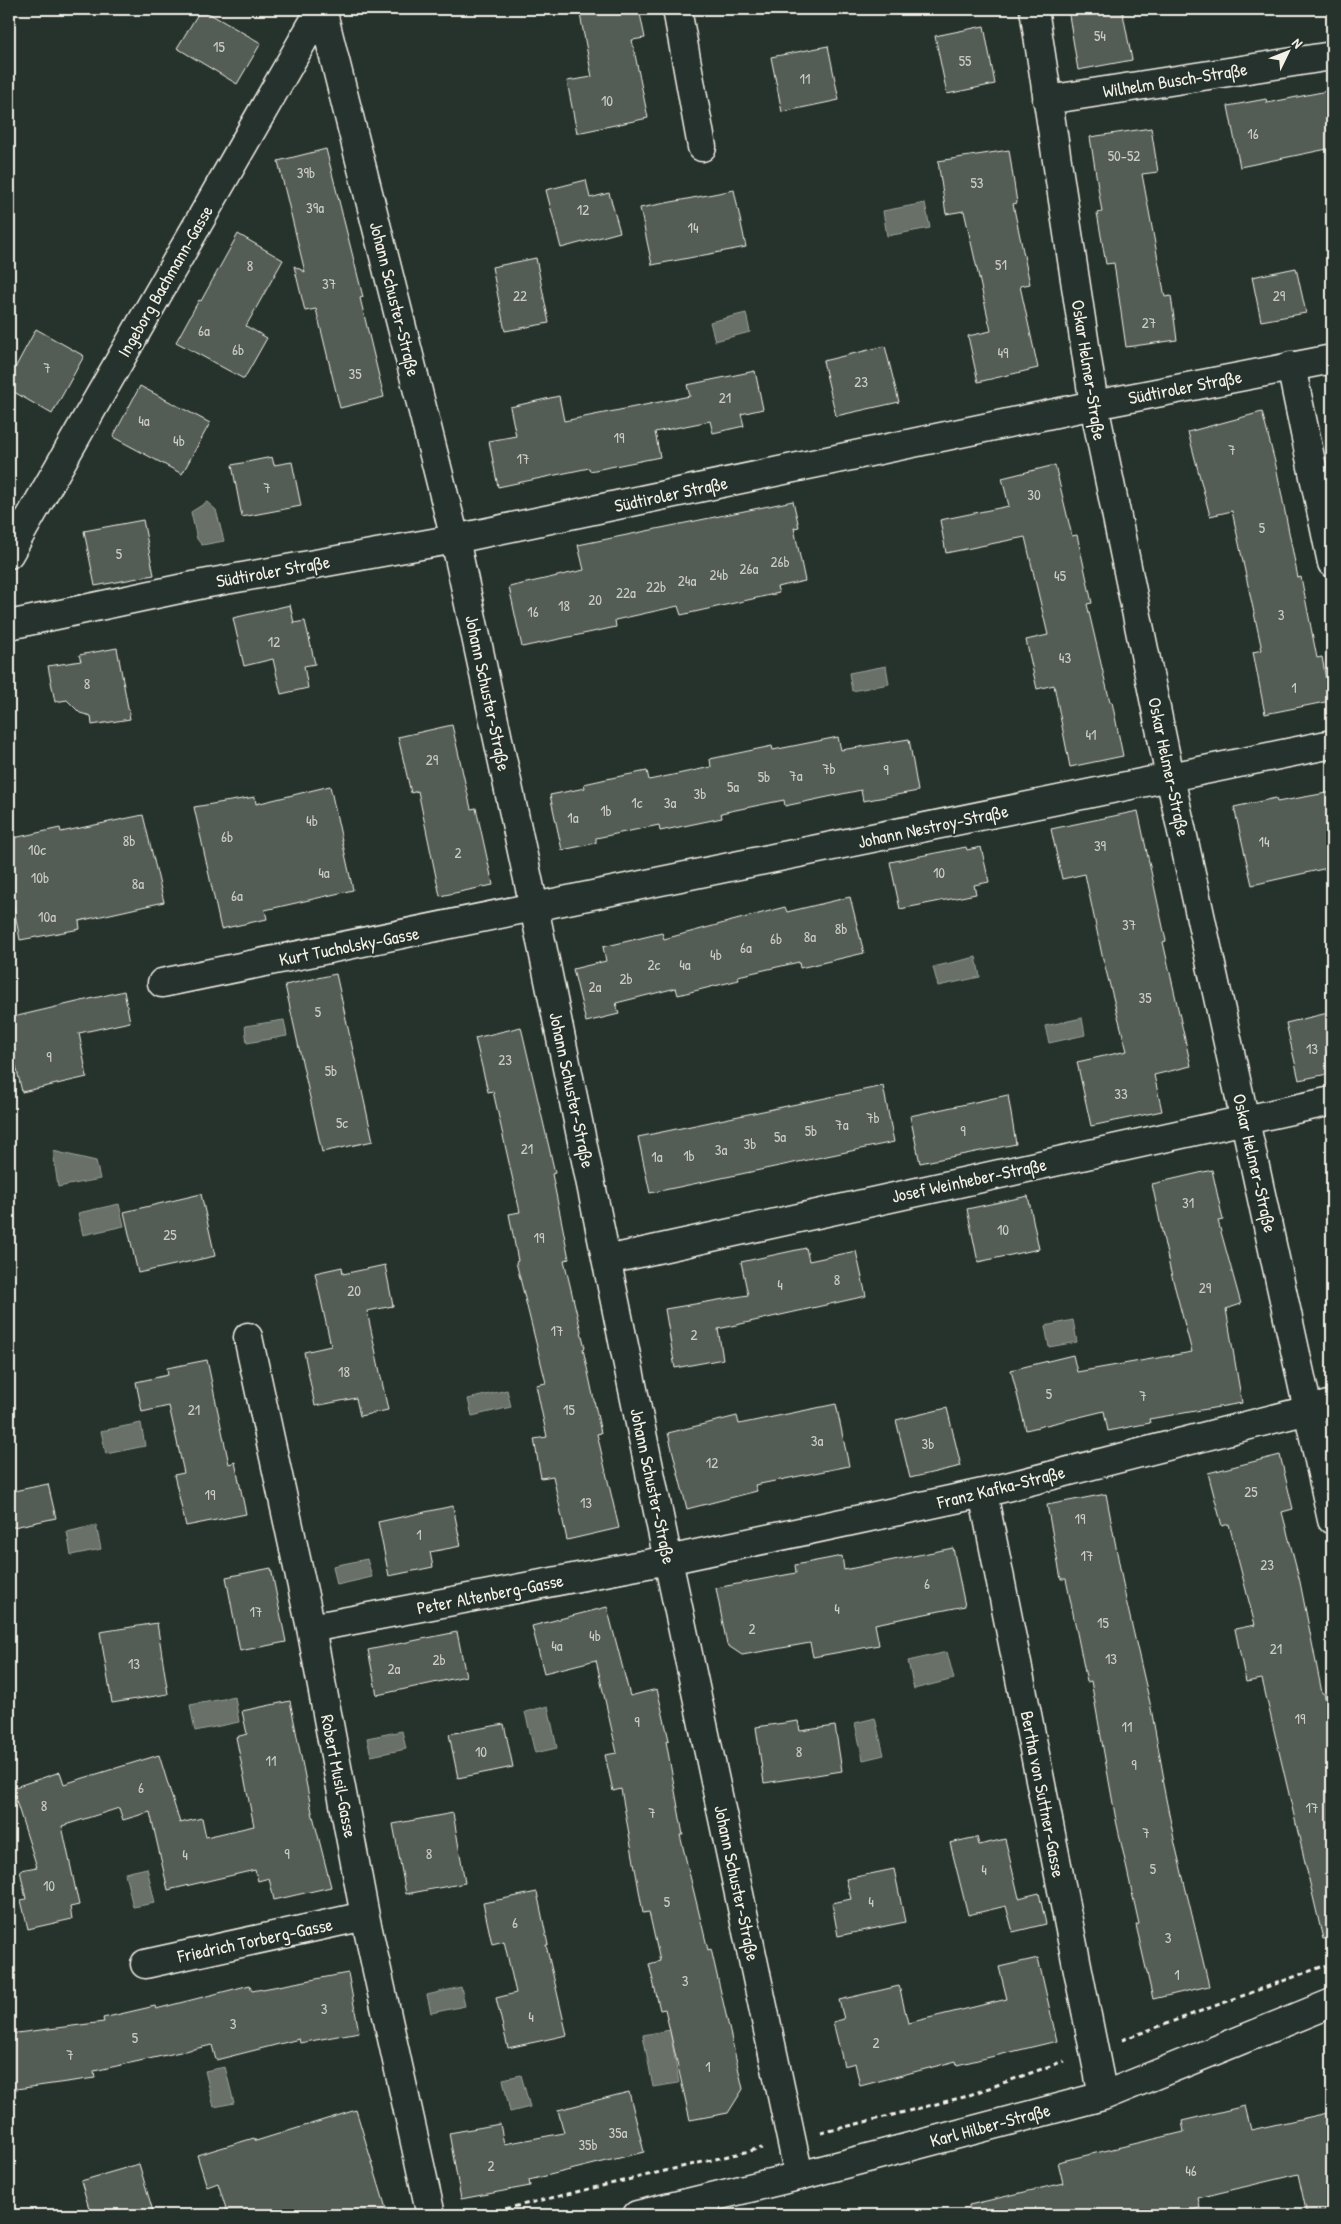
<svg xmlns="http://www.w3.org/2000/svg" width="1341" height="2224" font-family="'Patrick Hand',sans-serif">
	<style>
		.water { fill: #676f68; stroke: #9fa39b }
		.building { fill: #525c55; stroke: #f4f1e8 }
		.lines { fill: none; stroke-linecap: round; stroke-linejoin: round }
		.minor-casing { stroke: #f4f1e8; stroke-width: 31 }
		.path { stroke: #f4f1e8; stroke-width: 3; stroke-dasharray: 5 4; stroke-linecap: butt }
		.minor { stroke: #26332d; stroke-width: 28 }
		.labels { text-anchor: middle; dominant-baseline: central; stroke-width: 4; stroke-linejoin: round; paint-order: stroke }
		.number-label { font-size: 15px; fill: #ccccc3 }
		.street-label { font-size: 18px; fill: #f4f1e8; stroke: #26332d }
	</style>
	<rect width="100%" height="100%" fill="#26332d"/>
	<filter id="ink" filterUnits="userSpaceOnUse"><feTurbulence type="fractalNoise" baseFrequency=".02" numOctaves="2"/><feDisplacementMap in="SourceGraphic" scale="10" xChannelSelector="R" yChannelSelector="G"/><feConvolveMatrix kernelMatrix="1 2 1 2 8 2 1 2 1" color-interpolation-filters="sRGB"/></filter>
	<g filter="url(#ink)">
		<path class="water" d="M925,203L930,228L887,236L883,211Z
			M746,313L750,332L715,341L710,322Z
			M207,502L216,510L224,541L202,545L197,539L191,512Z
			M886,666L889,684L852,691L849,673Z
			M976,957L980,977L938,986L933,967Z
			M1082,1018L1085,1035L1049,1043L1045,1026Z
			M284,1020L287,1036L247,1043L245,1026Z
			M53,1151L96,1161L100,1179L58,1187Z
			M119,1204L124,1226L83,1235L78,1213Z
			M1073,1320L1077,1342L1049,1347L1045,1326Z
			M507,1390L511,1407L472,1416L468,1399Z
			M141,1423L145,1446L106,1454L101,1431Z
			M96,1525L101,1549L71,1555L67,1532Z
			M367,1559L372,1577L337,1585L333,1566Z
			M947,1652L954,1679L914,1689L908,1661Z
			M235,1697L239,1722L195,1731L190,1705Z
			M548,1706L557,1748L535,1753L525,1712Z
			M875,1718L884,1755L863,1760L855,1723Z
			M402,1731L406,1749L371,1756L367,1738Z
			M147,1868L155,1903L133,1907L125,1873Z
			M461,1987L465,2006L431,2013L427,1995Z
			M670,2030L679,2083L653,2087L643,2035Z
			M225,2067L234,2103L214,2107L205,2071Z
			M521,2075L530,2107L510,2112L503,2079Z"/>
		<path class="building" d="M201,9L261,43L237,84L177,48Z
			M579,9H639L645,38L632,40L648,118L577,133L567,81L592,77Z
			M1068,9H1122L1132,60L1078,70Z
			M984,26L995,84L947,94L935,36Z
			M828,46L839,100L782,112L771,57Z
			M1332,90V148L1240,167L1228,106L1266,99L1267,103Z
			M1151,128L1158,172L1142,174L1165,297L1171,296L1177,340L1126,347L1114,263L1106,264L1097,213L1102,212L1090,137Z
			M326,149L363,297L360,298L384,397L340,408L316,309L305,311L294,266L305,272L278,161Z
			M1009,150L1017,203L1013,204L1030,284L1020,286L1038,368L978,382L968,336L991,331L964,211L946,214L938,161Z
			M586,180L590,198L609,193L620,232L561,248L546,190Z
			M734,190L746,247L652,265L640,208Z
			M238,234L283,260L246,326L267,338L244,379L176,342L199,300L201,301Z
			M536,258L549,323L505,331L492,267Z
			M1296,268L1306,313L1261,321L1252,277Z
			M36,329L84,356L52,414L9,389V379Z
			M885,346L899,402L836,416L823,361Z
			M755,371L763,409L741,414L744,426L713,433L710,421L655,432L660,457L590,471L589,468L498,487L489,441L516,436L510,407L559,396L564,421L690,396L687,385Z
			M140,386L210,423L182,474L113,437Z
			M1262,412L1276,466L1298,578L1301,577L1317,658L1322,657L1330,701L1265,714L1253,652L1262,650L1232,511L1210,516L1188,432Z
			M272,457L274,465L292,462L301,506L242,517L232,465Z
			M1055,465L1072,536L1077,535L1092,603L1087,604L1110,702H1112L1123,756L1070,767L1054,685L1037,689L1026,640L1048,635L1025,537L946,553L940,520L1009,506L1002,478Z
			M793,501L799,527L794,528L805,581L777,587L779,593L681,615L678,606L615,620L616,627L522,647L509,587L584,570L578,545Z
			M143,520L154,575L95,586L84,531Z
			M290,605L294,623L305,621L315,664L304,666L308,688L281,694L273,659L244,666L233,618Z
			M117,648L130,719L92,725L91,716L80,713L67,700L55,702L48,666L81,661L79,655Z
			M452,725L471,809L476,808L493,885L440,896L418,791L411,793L398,737Z
			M838,737L841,750L909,739L918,791L863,801L861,790L785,806L784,800L721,813L722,818L660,831L659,825L596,838V843L562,850L550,795L585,788L584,784L616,777L647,771L649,780L711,767L710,759L772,746L773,750Z
			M330,786L353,890L265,910L267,919L221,929L194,807L255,797L256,804Z
			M1332,792V867L1252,885L1234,807L1276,798L1277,802Z
			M1138,811L1166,941L1163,942L1191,1066L1154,1075L1162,1111L1091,1126L1077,1062L1127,1051L1102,955L1085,874L1062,879L1051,829Z
			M143,815L164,902L79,921L80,929L20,940L9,882V839L60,828L61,832Z
			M966,847L967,850L981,847L989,882L974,885L976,894L900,909L890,862Z
			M850,897L864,953L800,968L799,962L738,976L739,980L678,995L676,988L616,1003L619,1014L586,1022L573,969L606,961L603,947L662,933L664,939L785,907L787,912Z
			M336,974L373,1141L322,1152L285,985Z
			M124,991L130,1022L79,1033L87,1077L22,1092L9,1035V1018Z
			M1332,1012V1073L1299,1080L1286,1023Z
			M521,1027L555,1173L552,1174L569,1259L564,1260L585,1348L583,1349L601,1433L597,1434L619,1528L567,1540L553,1476L541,1478L534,1439L547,1437L536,1385L546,1383L516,1262L518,1261L509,1214L520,1212L493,1091L488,1092L475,1038Z
			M883,1086L894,1142L650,1193L638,1137Z
			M1008,1095L1016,1144L920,1163L910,1116Z
			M1212,1170L1223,1220L1218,1221L1241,1304L1226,1309L1242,1403L1149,1419L1150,1423L1108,1431L1104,1411L1026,1430L1011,1370L1073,1355L1077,1372L1192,1352L1170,1269L1152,1184Z
			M201,1194L215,1256L138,1273L124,1212Z
			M1028,1196L1039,1249L978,1262L967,1209Z
			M806,1248L809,1261L856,1251L866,1296L718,1329L723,1359L675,1368L665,1309L748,1295L741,1262Z
			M385,1265L393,1306L367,1311L388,1410L360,1416L356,1398L315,1406L304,1352L331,1346L315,1273L342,1267L343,1274Z
			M207,1360L229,1464L235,1462L246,1514L186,1526L174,1475L184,1473L169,1406L142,1412L136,1382L168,1375L167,1368Z
			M836,1404L849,1466L755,1485L757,1491L687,1509L668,1433L737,1416L739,1424Z
			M947,1408L961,1466L910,1478L896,1420Z
			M1280,1455L1293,1509L1282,1512L1300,1582L1322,1693H1324L1332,1731V1938L1323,1939L1262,1679L1246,1682L1235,1629L1255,1625L1229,1524L1222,1526L1208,1473Z
			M48,1484L56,1518L9,1528V1492Z
			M1106,1494L1126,1600L1150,1703L1164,1779H1162L1175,1844L1209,1986L1153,1999L1136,1925L1139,1924L1116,1820L1091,1681L1087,1682L1066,1579H1061L1047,1505Z
			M453,1506L461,1546L430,1552L433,1567L389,1576L378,1522Z
			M953,1548L965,1606L875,1624L879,1645L813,1657L810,1643L742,1655L727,1645L716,1588L796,1573L795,1565L842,1556L844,1570Z
			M271,1568L286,1642L240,1651L226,1577Z
			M607,1607L630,1696L657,1689L669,1740L666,1741L683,1835H680L708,1950L711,1949L743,2089L728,2113L690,2120L665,2009L660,2010L649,1964L660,1961L649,1912L643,1913L621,1789L613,1791L605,1755L617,1753L596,1660L544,1673L532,1626Z
			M157,1623L168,1694L112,1703L100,1632Z
			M457,1632L466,1676L377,1695L368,1650Z
			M290,1701L312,1812L331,1887L274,1900L269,1878L258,1881L255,1870L168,1890L150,1812L123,1820L119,1808L62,1826L79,1905L70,1907L72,1919L28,1929L21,1900L26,1899L20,1870L37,1867L12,1788L60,1772L64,1784L159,1755L180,1823L202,1818L206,1837L254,1826L236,1737L247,1734L242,1711Z
			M798,1721L800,1731L835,1726L842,1771L764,1783L756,1727Z
			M504,1724L513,1767L458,1778L449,1734Z
			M453,1813L465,1883L406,1894L393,1824Z
			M977,1837L979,1845L1005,1839L1019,1898L1039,1893L1046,1924L1013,1932L1006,1906L968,1915L950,1843Z
			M894,1869L905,1922L838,1936L832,1903L851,1899L846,1879Z
			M537,1892L548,1945H546L567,2035L508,2048L496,1998L516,1993L504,1941L492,1944L483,1903Z
			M1038,1958L1057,2041L957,2065L956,2061L860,2086L855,2063L844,2066L833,2022L844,2019L839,2000L899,1986L908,2023L1007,1999L999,1967Z
			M348,1973L359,2032L300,2043L299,2039L216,2060L212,2045L94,2071L95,2078L9,2090V2034L104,2022L103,2018L155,2006L156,2009L250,1985L252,1991Z
			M629,2092L644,2152L529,2180L530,2186L461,2199L449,2133L500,2124L504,2144L564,2133L558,2110Z
			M1245,2106L1251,2130L1332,2112V2215H1307L1298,2174L1198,2198L1200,2208L1171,2215H970L969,2205L1063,2183L1058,2162L1184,2132L1182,2121Z
			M356,2110L388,2215H228L218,2183L207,2187L197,2155L254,2138L256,2141Z
			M139,2164L154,2215H91L81,2181Z"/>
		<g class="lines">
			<g class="minor-casing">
				<path id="minor" d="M322,9L455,539L534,907L668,1560L799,2176
					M677,9L702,147
					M1034,9L1094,405L1170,777L1332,1520
					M1047,100L1332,56
					M1291,366L1332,563
					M9,554L321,9
					M9,625L203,584L455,539L1094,405L1332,359
					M162,983L1332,744
					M607,1260L1332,1101
					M248,1337L311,1628L365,1916L431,2215
					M983,1493L1103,2096
					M311,1628L668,1560L983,1493L1332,1404
					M145,1964L365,1916
					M637,2215L799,2176L1103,2096L1332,2003"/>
			</g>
			<path class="path" d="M1122,2040L1332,1963
				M821,2133L964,2097L1064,2061
				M479,2215L762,2148
				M1281,2215H1282"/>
			<use href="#minor" class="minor"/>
		</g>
	</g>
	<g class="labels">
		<g class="number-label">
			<text x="1100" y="35">54</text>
			<text x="219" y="46">15</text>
			<text x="965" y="60">55</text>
			<text x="805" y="78">11</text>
			<text x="607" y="100">10</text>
			<text x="1253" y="133">16</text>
			<text x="1124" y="155">50-52</text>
			<text x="306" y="172">39b</text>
			<text x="977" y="182">53</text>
			<text x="315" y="207">39a</text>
			<text x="583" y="209">12</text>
			<text x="693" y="227">14</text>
			<text x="1001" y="264">51</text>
			<text x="250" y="265">8</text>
			<text x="329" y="283">37</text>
			<text x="520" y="295">22</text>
			<text x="1279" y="295">29</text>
			<text x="1149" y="322">27</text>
			<text x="204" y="330">6a</text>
			<text x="238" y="349">6b</text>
			<text x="1003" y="352">49</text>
			<text x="47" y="367">7</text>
			<text x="355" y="373">35</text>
			<text x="861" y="381">23</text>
			<text x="725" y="397">21</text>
			<text x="144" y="420">4a</text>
			<text x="619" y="437">19</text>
			<text x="179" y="440">4b</text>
			<text x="1232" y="449">7</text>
			<text x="523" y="458">17</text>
			<text x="267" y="487">7</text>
			<text x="1034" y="494">30</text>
			<text x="1262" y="527">5</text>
			<text x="119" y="553">5</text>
			<text x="780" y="561">26b</text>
			<text x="749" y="568">26a</text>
			<text x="719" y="574">24b</text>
			<text x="1060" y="575">45</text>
			<text x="687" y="580">24a</text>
			<text x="656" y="586">22b</text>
			<text x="626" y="592">22a</text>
			<text x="595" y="599">20</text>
			<text x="564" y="605">18</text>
			<text x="533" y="611">16</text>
			<text x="1281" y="614">3</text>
			<text x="274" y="641">12</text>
			<text x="1065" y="657">43</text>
			<text x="87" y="683">8</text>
			<text x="1294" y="687">1</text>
			<text x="1091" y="734">41</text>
			<text x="432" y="759">29</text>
			<text x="829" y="768">7b</text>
			<text x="886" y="769">9</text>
			<text x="796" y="775">7a</text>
			<text x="764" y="776">5b</text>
			<text x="733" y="786">5a</text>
			<text x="700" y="793">3b</text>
			<text x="637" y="802">1c</text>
			<text x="670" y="802">3a</text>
			<text x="606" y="810">1b</text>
			<text x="573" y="817">1a</text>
			<text x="312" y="820">4b</text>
			<text x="227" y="836">6b</text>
			<text x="129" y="840">8b</text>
			<text x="1264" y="841">14</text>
			<text x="1100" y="845">39</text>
			<text x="37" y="849">10c</text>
			<text x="458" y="852">2</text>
			<text x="324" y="872">4a</text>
			<text x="939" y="872">10</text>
			<text x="40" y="877">10b</text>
			<text x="138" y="883">8a</text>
			<text x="237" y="895">6a</text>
			<text x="47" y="916">10a</text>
			<text x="1129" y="924">37</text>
			<text x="841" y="928">8b</text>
			<text x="810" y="936">8a</text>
			<text x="776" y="938">6b</text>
			<text x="746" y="947">6a</text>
			<text x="716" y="954">4b</text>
			<text x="654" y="964">2c</text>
			<text x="685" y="964">4a</text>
			<text x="626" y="978">2b</text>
			<text x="595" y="986">2a</text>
			<text x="1145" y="997">35</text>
			<text x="318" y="1011">5</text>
			<text x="1312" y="1048">13</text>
			<text x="49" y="1056">9</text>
			<text x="505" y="1059">23</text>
			<text x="331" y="1070">5b</text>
			<text x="1121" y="1093">33</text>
			<text x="873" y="1117">7b</text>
			<text x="342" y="1122">5c</text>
			<text x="842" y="1124">7a</text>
			<text x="811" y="1130">5b</text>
			<text x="963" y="1130">9</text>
			<text x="780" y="1136">5a</text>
			<text x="750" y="1143">3b</text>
			<text x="527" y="1148">21</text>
			<text x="721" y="1149">3a</text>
			<text x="689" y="1155">1b</text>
			<text x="657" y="1156">1a</text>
			<text x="1188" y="1202">31</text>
			<text x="1003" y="1229">10</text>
			<text x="170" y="1234">25</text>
			<text x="539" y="1237">19</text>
			<text x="837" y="1279">8</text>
			<text x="780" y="1284">4</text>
			<text x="1205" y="1287">29</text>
			<text x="354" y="1290">20</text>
			<text x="557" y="1330">17</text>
			<text x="694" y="1334">2</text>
			<text x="344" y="1371">18</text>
			<text x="1049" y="1393">5</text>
			<text x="1143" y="1395">7</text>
			<text x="194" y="1409">21</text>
			<text x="569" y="1409">15</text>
			<text x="817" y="1440">3a</text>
			<text x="928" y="1443">3b</text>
			<text x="712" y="1462">12</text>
			<text x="1251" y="1491">25</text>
			<text x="210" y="1494">19</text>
			<text x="586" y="1502">13</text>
			<text x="1080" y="1518">19</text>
			<text x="419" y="1534">1</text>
			<text x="1087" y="1555">17</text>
			<text x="1267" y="1564">23</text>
			<text x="927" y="1583">6</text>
			<text x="837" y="1608">4</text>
			<text x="256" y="1611">17</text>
			<text x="1103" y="1622">15</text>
			<text x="752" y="1628">2</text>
			<text x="595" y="1635">4b</text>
			<text x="557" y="1645">4a</text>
			<text x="1276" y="1648">21</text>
			<text x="1111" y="1658">13</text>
			<text x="439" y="1659">2b</text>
			<text x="134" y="1663">13</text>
			<text x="394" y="1668">2a</text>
			<text x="1300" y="1718">19</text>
			<text x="637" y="1721">9</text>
			<text x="1127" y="1726">11</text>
			<text x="481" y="1751">10</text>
			<text x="799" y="1751">8</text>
			<text x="271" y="1760">11</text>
			<text x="1134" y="1764">9</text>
			<text x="141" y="1787">6</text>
			<text x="44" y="1805">8</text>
			<text x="1312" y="1807">17</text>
			<text x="652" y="1812">7</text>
			<text x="1146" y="1832">7</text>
			<text x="287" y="1853">9</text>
			<text x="429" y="1853">8</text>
			<text x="185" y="1854">4</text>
			<text x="1153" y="1868">5</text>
			<text x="984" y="1869">4</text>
			<text x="49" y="1885">10</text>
			<text x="667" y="1901">5</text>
			<text x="871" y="1901">4</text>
			<text x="515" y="1922">6</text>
			<text x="1168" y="1937">3</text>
			<text x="1177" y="1974">1</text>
			<text x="685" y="1980">3</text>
			<text x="324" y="2008">3</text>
			<text x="531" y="2016">4</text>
			<text x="233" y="2023">3</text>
			<text x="135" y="2037">5</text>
			<text x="876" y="2042">2</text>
			<text x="70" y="2054">7</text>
			<text x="708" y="2066">1</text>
			<text x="618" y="2132">35a</text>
			<text x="588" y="2144">35b</text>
			<text x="491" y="2165">2</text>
			<text x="1191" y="2170">46</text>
		</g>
		<g class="street-label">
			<text transform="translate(1175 80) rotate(-9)">Wilhelm Busch-Straße</text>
			<text transform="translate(165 281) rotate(-60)">Ingeborg Bachmann-Gasse</text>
			<text transform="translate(395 299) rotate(76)">Johann Schuster-Straße</text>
			<text transform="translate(1089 370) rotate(81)">Oskar Helmer-Straße</text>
			<text transform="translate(1185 387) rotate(-11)">Südtiroler Straße</text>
			<text transform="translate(671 494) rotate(-12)">Südtiroler Straße</text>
			<text transform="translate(273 571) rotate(-10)">Südtiroler Straße</text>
			<text transform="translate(488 693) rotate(78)">Johann Schuster-Straße</text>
			<text transform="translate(1169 767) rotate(78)">Oskar Helmer-Straße</text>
			<text transform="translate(933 826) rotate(-12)">Johann Nestroy-Straße</text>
			<text transform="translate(349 946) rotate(-11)">Kurt Tucholsky-Gasse</text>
			<text transform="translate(572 1090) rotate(78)">Johann Schuster-Straße</text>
			<text transform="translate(1255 1163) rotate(77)">Oskar Helmer-Straße</text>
			<text transform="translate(969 1180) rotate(-12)">Josef Weinheber-Straße</text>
			<text transform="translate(653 1486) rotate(78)">Johann Schuster-Straße</text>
			<text transform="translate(1001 1487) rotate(-14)">Franz Kafka-Straße</text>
			<text transform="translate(490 1594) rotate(-11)">Peter Altenberg-Gasse</text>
			<text transform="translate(339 1776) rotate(79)">Robert Musil-Gasse</text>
			<text transform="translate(1043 1794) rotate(79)">Bertha von Suttner-Gasse</text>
			<text transform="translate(737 1883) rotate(78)">Johann Schuster-Straße</text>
			<text transform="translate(255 1940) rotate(-12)">Friedrich Torberg-Gasse</text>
			<text transform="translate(990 2125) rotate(-15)">Karl Hilber-Straße</text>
		</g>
	</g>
	<rect width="1341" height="2224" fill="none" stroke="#26332d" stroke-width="30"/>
	<rect x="15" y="15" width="1311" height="2194" fill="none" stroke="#f4f1e8" stroke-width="2" filter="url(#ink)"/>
	<g transform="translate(1288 52) rotate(47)" stroke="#26332d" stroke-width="4" paint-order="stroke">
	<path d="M0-4L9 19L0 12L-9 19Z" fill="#f4f1e8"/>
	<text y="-8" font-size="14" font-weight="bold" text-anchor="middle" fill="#f4f1e8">N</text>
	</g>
</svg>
